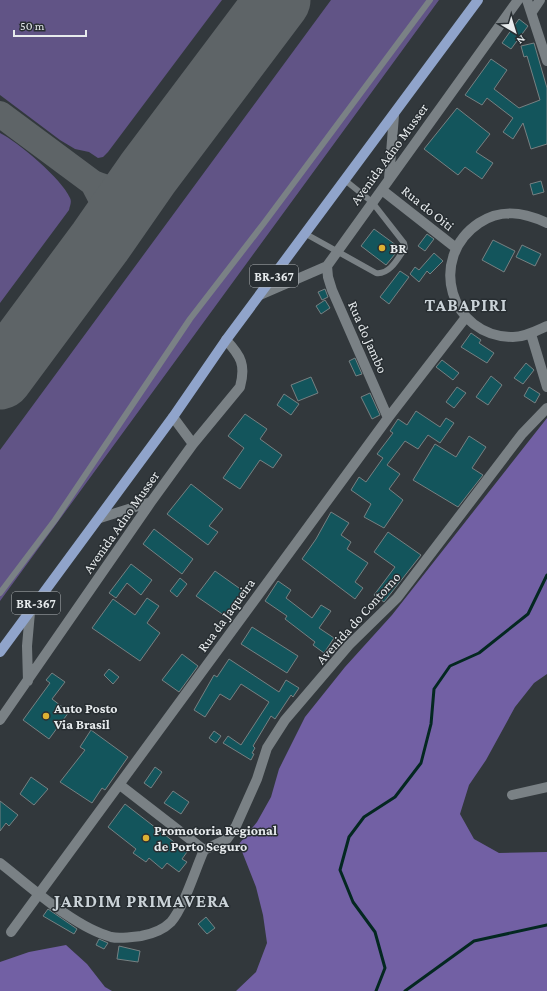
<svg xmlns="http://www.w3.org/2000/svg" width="547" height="991" font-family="'Crimson Pro',serif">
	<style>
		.green { fill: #615486 }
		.forest { fill: #7260a4 }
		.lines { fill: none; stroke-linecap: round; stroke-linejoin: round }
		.stream { stroke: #042821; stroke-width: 3 }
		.taxiway { stroke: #5e6467; stroke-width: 26 }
		.runway { stroke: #5e6467; stroke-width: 65 }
		.building { fill: #13555c; stroke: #778082 }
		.service { stroke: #7a8185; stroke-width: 6 }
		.minor { stroke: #7a8185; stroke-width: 10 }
		.primary { stroke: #90a4cb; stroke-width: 10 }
		.poi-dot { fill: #ddb133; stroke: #282e32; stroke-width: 1.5 }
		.labels { text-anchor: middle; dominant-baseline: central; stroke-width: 3; stroke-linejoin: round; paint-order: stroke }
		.shield { fill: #282e32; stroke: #aeb2b5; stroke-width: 1 }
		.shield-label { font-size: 13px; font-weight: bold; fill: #e7ebed }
		.street-label { font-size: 14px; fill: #e7ebed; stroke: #282e32 }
		.poi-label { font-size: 14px; font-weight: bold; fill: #e7ebed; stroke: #282e32; text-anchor: start }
		.district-label { font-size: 18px; font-weight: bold; letter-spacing: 1px; fill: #cbd3d8; stroke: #282e32 }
	</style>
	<rect width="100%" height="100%" fill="#32383c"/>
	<path class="green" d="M0,0H222L108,152L103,157L98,158L89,152L75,149L60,140L0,95Z
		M331,0H439L0,601V450Z
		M0,133C18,142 62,179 70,198C72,202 70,205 69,210L0,303Z"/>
	<path class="forest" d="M547,418V674L534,683L515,707L486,760L469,785L460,814L474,839L499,853L547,852V991H236L256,972L267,943L263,915L256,887L239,844L257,822L271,797L279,769L305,717L345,667L392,615Z
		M66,945L87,964L105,987L112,991H0V962L29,952Z"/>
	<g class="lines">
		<path class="stream" d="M376,991L385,968L375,932L353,902L340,870L349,837L364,817L395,797L421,763L431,724L434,689L450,666L479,653L528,614L547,575
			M405,991L474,941L547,925"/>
		<path class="taxiway" d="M0,114L93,183L106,208V226L100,242
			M93,183C116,193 129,191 148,173"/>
		<path class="runway" d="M0,377L100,242L148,173L278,0"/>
	</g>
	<path class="building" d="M519,19L528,26L511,49L502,43Z
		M534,43L547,88V144L531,149L523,123L513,139L503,132L513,118L487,98L482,105L465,95L491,59L507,70L494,89L519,108L540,100L527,56L524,57L521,46Z
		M457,108L490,134L476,152L493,163L482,179L465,167L458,175L424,149Z
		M541,181L544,192L533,195L530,184Z
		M374,229L400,248L386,265L361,246Z
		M427,234L434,239L425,251L418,246Z
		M493,240L515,251L504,272L482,260Z
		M522,245L541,254L535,266L516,257Z
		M434,253L443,261L430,274L427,271L419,282L410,274L415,267L419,270Z
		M400,271L409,277L389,304L380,297Z
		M325,289L328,297L322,300L318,292Z
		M325,300L330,308L321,314L316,306Z
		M471,333L481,340L479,343L494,353L487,363L461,347Z
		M355,358L362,374L356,376L349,361Z
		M442,360L459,373L453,380L436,367Z
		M526,363L534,370L523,384L514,378Z
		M491,376L502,385L488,405L476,397Z
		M311,377L318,393L298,401L291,385Z
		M457,387L466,393L454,408L446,402Z
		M529,387L540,394L535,403L524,396Z
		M370,393L380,415L372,419L361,397Z
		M284,394L299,404L291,415L277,405Z
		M416,411L440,427L446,418L454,423L440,443L428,435L418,449L405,441L387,465L400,474L389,489L403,500L384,528L364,517L371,504L351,490L359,477L366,482L383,458L377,454L393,433L390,431L398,419L407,425Z
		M245,414L267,429L260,439L282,455L273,468L260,460L240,489L223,478L244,448L228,436Z
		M469,436L486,447L472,468L483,475L458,507L413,480L435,444L456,457Z
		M191,484L223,509L209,526L218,532L208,545L167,514Z
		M331,512L349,523L341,535L351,542L347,549L368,563L355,582L363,588L355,599L302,559L316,539Z
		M154,529L193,559L182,574L143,544Z
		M388,532L421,555L384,602L374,595L395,567L374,552Z
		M131,564L152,580L141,595L127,583L116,598L109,593Z
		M215,571L246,593L228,618L196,596Z
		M180,578L187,584L177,597L170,591Z
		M278,581L291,590L286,598L312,618L321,605L331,611L319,628L334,638L324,653L313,645L315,642L285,619L287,616L265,601Z
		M147,598L159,606L147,623L160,633L140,661L92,628L113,599L135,615Z
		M252,627L298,656L287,673L241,644Z
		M182,654L198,666L179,692L162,680Z
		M229,659L279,692L286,680L299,688L293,697L291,695L275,719L271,716L253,746L255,748L252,753L254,754L251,760L223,743L228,736L241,745L269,702L241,684L230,700L220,694L205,717L194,710L214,675L217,677Z
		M109,669L119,677L113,684L104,675Z
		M52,673L65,682L52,699L69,712L49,739L23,720L50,683L46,680Z
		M91,730L128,757L105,790L102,788L92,803L60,782L85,750L80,747Z
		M214,731L221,736L216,743L209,738Z
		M155,767L162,772L151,788L144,783Z
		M31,777L48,789L34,805L20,794Z
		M173,791L189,802L181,814L164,803Z
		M0,801L18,815L9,826L6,823L0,831Z
		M125,804L187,852L182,859L187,862L179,872L167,863L162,869L149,858L146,862L133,853L136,849L108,827Z
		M48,909L77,929L74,934L43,916Z
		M206,917L215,928L207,934L198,924Z
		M99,939L108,943L104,949L96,945Z
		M119,946L140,951L138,962L117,959Z"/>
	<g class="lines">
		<path class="service" d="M306,234L376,273C390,275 398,258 405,248L404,243L372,202L346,181
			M0,593L55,520L190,319L264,223L430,0"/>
		<path class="minor" d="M527,0L547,61
			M532,12L540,0
			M389,179L394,115
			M382,190L456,248
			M547,223C524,212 501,208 479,223C427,258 450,337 513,337C525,337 536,331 547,326
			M327,266L328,277L332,290L388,418
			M260,295L327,266L518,0
			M531,334L547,387
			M173,417L193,444
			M100,518L151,502
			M28,681L27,646L30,612
			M0,720L151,502L193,444L240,387C246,365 241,356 226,340
			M120,785L204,850
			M512,795L547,787
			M204,850L227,839L236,826L257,779L267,748L285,720L349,645L397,598L522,434L547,408
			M0,863C31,887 74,927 111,937C120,939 132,937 141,936C152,934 163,930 171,922C184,907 195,870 204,850
			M11,932L388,418L466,317"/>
		<path class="primary" d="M0,652L173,417L226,340L478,0"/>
	</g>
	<g class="poi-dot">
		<circle cx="382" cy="248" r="4"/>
		<circle cx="46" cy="716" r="4"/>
		<circle cx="146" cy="838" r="4"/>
	</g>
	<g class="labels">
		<g class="shield">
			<rect x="250" y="265" width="48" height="22" rx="3"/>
			<rect x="12" y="592" width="48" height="22" rx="3"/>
		</g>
		<g class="shield-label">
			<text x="274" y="276">BR-367</text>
			<text x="36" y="603">BR-367</text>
		</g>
		<g class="street-label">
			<text transform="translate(389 154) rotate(-54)">Avenida Adno Musser</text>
			<text transform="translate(428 208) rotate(39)">Rua do Oiti</text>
			<text transform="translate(368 337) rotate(66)">Rua do Jambo</text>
			<text transform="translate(121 522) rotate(-55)">Avenida Adno Musser</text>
			<text transform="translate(226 615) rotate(-54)">Rua da Jaqueira</text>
			<text transform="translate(358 618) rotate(-48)">Avenida do Contorno</text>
		</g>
		<g class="poi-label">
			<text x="390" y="248">BR</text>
			<text x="54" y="708">Auto Posto<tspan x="54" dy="16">Via Brasil</tspan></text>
			<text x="154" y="830">Promotoria Regional<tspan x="154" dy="16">de Porto Seguro</tspan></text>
		</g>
		<g class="district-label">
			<text x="466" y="305">TABAPIRI</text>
			<text x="142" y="901">JARDIM PRIMAVERA</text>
		</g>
	</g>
	<g transform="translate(515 32) rotate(142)" stroke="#282e32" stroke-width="3" paint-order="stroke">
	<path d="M0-3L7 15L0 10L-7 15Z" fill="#e7ebed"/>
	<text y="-6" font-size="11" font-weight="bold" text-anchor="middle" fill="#e7ebed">N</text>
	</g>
	<path d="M14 30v6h72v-6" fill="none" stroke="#e7ebed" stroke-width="2"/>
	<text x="20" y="30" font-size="12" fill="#e7ebed" stroke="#282e32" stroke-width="3" paint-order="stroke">50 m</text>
</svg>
